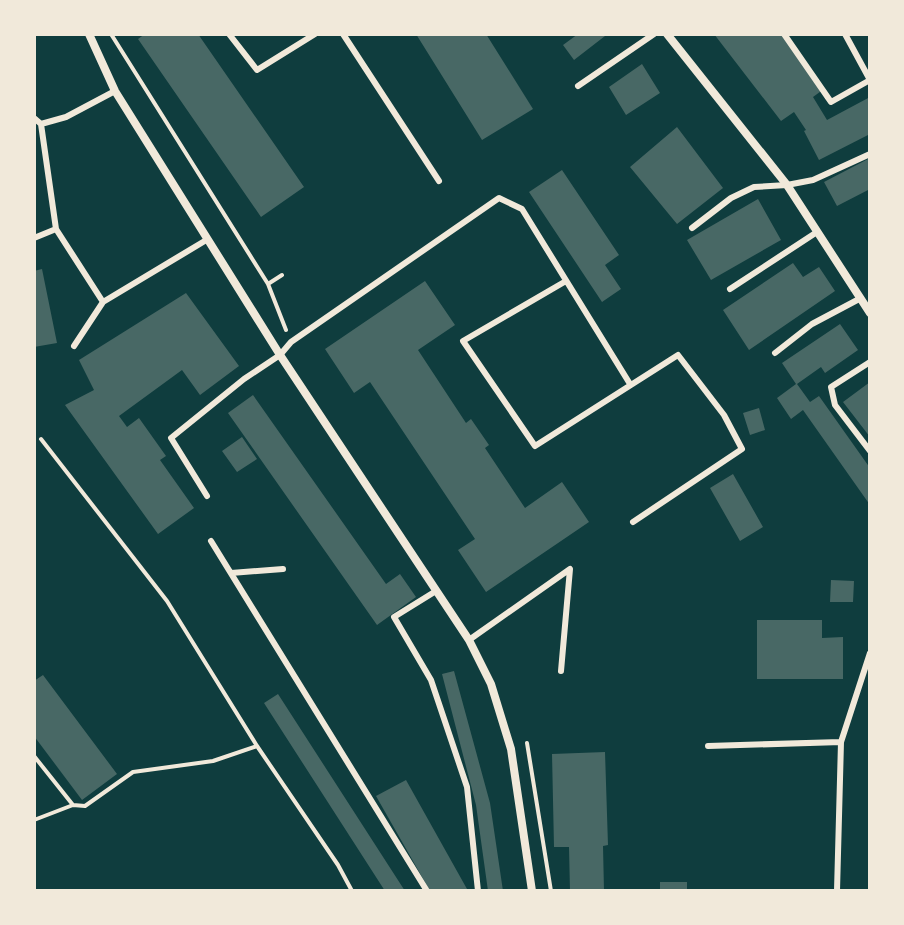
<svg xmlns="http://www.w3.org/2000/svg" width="904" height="925" font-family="Mulish,sans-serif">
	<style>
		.building { fill: #486865 }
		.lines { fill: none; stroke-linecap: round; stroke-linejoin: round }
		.path { stroke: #f1e9da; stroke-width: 4 }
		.service { stroke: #f1e9da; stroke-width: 6 }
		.minor { stroke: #f1e9da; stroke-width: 8 }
	</style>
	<rect width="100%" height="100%" fill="#0f3d3e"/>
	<path class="building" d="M145,34H198L304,187L261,217L138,39Z
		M416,34H486L533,109L482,140Z
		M578,34H604L605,36L574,60L563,45Z
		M714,34H784L824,89L813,97L827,120L870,97V134L819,160L804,131L806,130L794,112L781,121Z
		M642,64L660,93L626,115L609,87Z
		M677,127L723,188L677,224L630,167Z
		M870,158V189L837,206L824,182Z
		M562,170L619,255L605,265L621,289L602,302L529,192Z
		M758,199L781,240L711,280L687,240Z
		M793,263L803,277L819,267L835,291L749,350L723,310Z
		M42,269L57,343L34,347V271Z
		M425,281L455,325L418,350L466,423L471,419L489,445L485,448L525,508L562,482L589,522L486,592L458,550L475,539L370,382L354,393L325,349Z
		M186,293L239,366L200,395L182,370L119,416L127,427L139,418L166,456L160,460L194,508L158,534L65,405L94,390L79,360Z
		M840,324L858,350L825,373L821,367L797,384L810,402L819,396L870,468V505L803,410L791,419L777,398L796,384L782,363Z
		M870,382V437L843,402Z
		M253,395L386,584L400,574L416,597L377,625L228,413Z
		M759,408L765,430L750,435L743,413Z
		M242,437L257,459L237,472L222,451Z
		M733,474L763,527L740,541L710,488Z
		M831,580L854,581L853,602H830Z
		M757,620H822V638L843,637V679H757Z
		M454,671L490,803L503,891H488L476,805L442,674Z
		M43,675L117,774L82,800L34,736V681Z
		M278,694L405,891H385L264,703Z
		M605,752L608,845L603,846L604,891H570L569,847H554L552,754Z
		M406,780L467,889L464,891H430L376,796Z
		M660,882H687V891H660Z"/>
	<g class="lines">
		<path class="path" d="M111,34L268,284L286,330
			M268,284L282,275
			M41,439L167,601L257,746L338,865L352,891
			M527,743L551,891
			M34,756L73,805L85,806L133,772L213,761L257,746
			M34,820L73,805"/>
		<path class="service" d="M229,34L257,70L315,34
			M343,34L439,181
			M784,34L831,102L870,80
			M845,34L870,80
			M578,86L654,34
			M34,118L41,124L66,117L115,91
			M692,228L731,198L754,187L787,185L813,180L870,154
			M56,229L103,302
			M34,238L56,229L41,124
			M566,281L463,341L535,446L678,355L724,415L742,449L633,522
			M730,289L817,232
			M74,346L103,302L208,239
			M775,353L812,324L861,298
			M870,362L831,387L835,405L870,451
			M207,496L171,438L244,379L280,355L291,342L499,198L522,209L630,384
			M211,541L427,891
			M231,573L283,569
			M436,591L394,617L431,680L467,787L478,891
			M469,640L570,569L561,671
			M708,746L841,742
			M837,891L841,742L870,653"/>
		<path class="minor" d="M89,34L115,91L280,355L469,640L491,684L511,749L532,891
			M667,34L787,185L870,313"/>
	</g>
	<rect width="904" height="925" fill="none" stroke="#f1e9da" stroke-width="72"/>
</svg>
